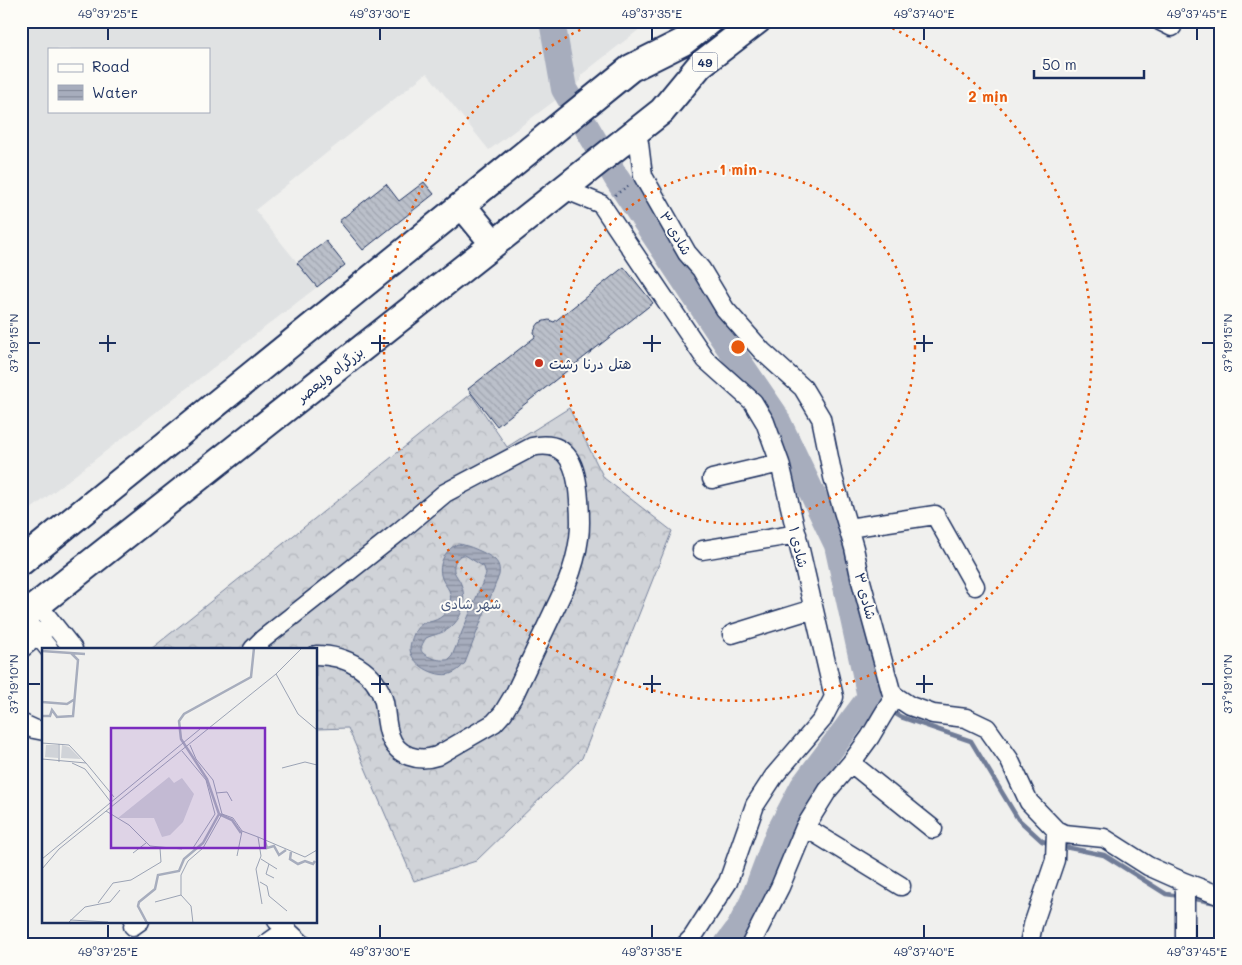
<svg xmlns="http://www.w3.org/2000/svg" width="1242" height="965" font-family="Mali,'Playpen Sans Arabic',sans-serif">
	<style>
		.built { fill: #e0e2e3; fill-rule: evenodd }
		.forest { fill: url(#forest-crowns); stroke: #76819b }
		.water { fill: url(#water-rules); stroke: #6f7b97; fill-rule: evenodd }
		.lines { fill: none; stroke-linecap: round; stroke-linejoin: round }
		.stream { stroke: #6f7b97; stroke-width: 4.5 }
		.river { stroke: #a7adbd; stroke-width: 26 }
		.building { fill: url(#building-back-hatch); stroke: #1b2f5e }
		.minor-casing { stroke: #1b2f5e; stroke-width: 21 }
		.highway-casing { stroke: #1b2f5e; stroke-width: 30 }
		.path { stroke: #1b2f5e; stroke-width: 2.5; stroke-dasharray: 1 4; stroke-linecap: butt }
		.minor { stroke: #fdfcf7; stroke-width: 18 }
		.highway { stroke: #fdfcf7; stroke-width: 26 }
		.ticks { fill: none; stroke: #1b2f5e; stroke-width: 2 }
		.ring { fill: none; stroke: #e8590c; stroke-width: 2.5; stroke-dasharray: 2.5 5 }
		.poi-dot { fill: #c8321e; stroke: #fdfcf7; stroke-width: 2 }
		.labels { text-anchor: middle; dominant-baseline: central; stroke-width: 4; stroke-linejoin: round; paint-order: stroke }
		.shield { fill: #fdfcf7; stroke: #5f6c8c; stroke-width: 1 }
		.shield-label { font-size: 12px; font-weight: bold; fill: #1b2f5e }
		.street-label { font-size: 14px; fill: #1b2f5e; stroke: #fdfcf7 }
		.poi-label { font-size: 14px; fill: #1b2f5e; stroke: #fdfcf7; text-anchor: start }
		.park-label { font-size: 14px; fill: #48587c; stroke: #fdfcf7 }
		.inset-river { fill: none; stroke: #a7adbd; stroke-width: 2.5 }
		.inset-road { fill: none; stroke: #9ba3b4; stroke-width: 1 }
		.view { fill: #7b2cbf; fill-opacity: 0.15; stroke: #7b2cbf; stroke-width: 2.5 }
		.inset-edge { fill: none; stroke: #1b2f5e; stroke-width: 2.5 }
		.centre { fill: #e8590c; stroke: #fdfcf7; stroke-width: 2.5 }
		.ring-label { font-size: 15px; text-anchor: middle; font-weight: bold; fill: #e8590c; stroke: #fdfcf7; stroke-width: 4; stroke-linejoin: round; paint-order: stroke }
		.neatline { fill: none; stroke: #1b2f5e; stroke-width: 2 }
		.ticks-label { font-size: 12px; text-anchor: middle; fill: #1b2f5e }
	</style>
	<defs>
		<pattern id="forest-crowns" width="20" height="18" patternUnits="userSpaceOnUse" patternTransform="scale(1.25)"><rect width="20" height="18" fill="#d0d3d8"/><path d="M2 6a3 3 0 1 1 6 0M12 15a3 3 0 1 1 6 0" fill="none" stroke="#b2b5bc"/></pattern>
		<pattern id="water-rules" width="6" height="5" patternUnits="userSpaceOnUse" patternTransform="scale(1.25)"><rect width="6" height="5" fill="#a7adbd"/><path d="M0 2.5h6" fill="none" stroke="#878d9d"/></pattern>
		<pattern id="building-back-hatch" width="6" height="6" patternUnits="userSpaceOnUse" patternTransform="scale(1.25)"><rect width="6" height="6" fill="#bbc0ca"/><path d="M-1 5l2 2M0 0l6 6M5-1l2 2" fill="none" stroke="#a0a5b0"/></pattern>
	</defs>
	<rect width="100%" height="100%" fill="#f0f0ee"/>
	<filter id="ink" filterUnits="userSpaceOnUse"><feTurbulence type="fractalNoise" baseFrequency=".02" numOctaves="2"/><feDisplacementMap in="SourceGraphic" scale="10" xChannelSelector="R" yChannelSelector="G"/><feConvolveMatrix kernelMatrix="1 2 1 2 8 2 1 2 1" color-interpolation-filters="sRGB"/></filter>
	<g filter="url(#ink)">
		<path class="built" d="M21,21H650L581,75V81L489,150L427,73L255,210L317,287L21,517ZM49,49H209V111H49Z"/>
		<path class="forest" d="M471,394L507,447L569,408L604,478L672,531L582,758L476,861L414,881L348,728L316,729V649H151Z"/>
		<path class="water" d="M458,544C466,544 489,554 495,560C499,564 500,569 499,575L465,663C461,668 456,672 450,674C436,678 409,664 410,647C411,640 415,627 422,624C426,621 425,623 429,622C440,620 448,613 450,603C453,588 443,586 441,575C438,562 447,548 458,544ZM462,555H465L484,567L486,574L452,656C449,659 449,660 445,660C439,661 421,656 421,649C421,646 424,641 426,638C434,634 443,634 451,627C463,617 467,599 461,584C460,580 455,575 454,571C453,564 456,557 462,555Z"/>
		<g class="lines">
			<path class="stream" d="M870,697L883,706
				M889,710L901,717L971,741L1018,819L1042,841L1052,844
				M1060,846L1104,855L1166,894L1180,896
				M1190,898L1217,903"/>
			<path class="river" d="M552,21L564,89L617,179L722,337L774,413L837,545L870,697L803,786L777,836L752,903L739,928L727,944"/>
		</g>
		<path class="building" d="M424,182L434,194L363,250L339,221L386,184L399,201Z
			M326,241L345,265L317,287L297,263Z
			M624,267L653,303L497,426L468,389L535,337L534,332L536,327L539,323L544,321L549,320L554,322Z"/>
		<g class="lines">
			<g class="minor-casing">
				<path id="minor" d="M1160,21L1172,27
					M635,132L639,143L643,176L687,253L701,269L725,309L762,351L803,388L821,418L833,477L854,548L861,581L891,691L895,696L910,706L933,714L966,718L987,728L1009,759L1029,802L1056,830L1064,834L1104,838L1148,866L1184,882L1185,892V944
					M564,189L601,204L706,360L753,402L765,422L780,463L834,697L822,720L774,776L755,805L728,882L692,938L686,944
					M712,479L780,463
					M848,528L935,515L975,586
					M702,550L797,534
					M38,605L73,649
					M23,617L49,649
					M732,634L813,609
					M21,649L46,629
					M253,649L263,639L400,531L445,493L532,447C570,438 577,470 579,500C580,513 581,525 579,538C577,554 573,568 567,583L515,693L503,713L494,723L437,756C419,762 397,757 390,736C386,725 386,713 384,702C376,671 346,655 316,655
					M21,723L34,729L44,731
					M851,763L933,829
					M805,827L901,886
					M1184,882L1221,896
					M277,921L302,944
					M133,926L140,921
					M266,944L286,930
					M751,944L780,887L805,827L828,790L851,763L870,737L883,715L895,696
					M1029,944L1033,925L1055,860L1056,830"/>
			</g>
			<g class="highway-casing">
				<path id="highway" d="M462,205L494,244
					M21,562L631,68L683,42L710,21
					M21,618L662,111L700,65L757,21"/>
			</g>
			<path class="path" d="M615,195L631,184"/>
			<use href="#minor" class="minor"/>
			<use href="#highway" class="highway"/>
		</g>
	</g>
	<path class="ticks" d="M108,28V40M380,28V40M652,28V40M924,28V40M1197,28V40M108,335V352M380,335V352M652,335V352M924,335V352M28,343H40M99,343H116M371,343H389M643,343H661M916,343H933M1202,343H1214M380,675V693M652,675V693M924,675V693M28,684H40M371,684H389M643,684H661M916,684H933M1202,684H1214M108,925V938M380,925V938M652,925V938M924,925V938M1197,925V938"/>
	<g class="ring">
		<circle cx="738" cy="347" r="177"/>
		<path d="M879 22A354 354 0 1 1 597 22"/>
	</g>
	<circle class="poi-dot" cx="539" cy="363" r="5"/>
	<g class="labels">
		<rect class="shield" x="692.5" y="52.5" width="25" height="19" rx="4"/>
		<g class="shield-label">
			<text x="705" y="62">49</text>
		</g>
		<g class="street-label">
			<text transform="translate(676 233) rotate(59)">شادی ۳</text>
			<text transform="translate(330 374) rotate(-38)">بزرگراه ولیعصر</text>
			<text transform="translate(799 547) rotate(77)">شادی ۱</text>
			<text transform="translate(866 596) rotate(75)">شادی ۳</text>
		</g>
		<g class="poi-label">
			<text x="549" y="363">هتل درنا رشت</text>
		</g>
		<g class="park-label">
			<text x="471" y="603">شهر شادی</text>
		</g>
	</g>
	<g transform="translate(42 648)">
		<rect width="275" height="275" fill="#f0f0ee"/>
		<path d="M4,97H16V110L3,109ZM20,97L27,99L39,111L19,110Z" fill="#d0d3d8"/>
		<path d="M127,129L132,135L140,130L152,146L141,174L128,187L120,189L112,170H76Z" fill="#d0d3d8"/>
		<path class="inset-river" d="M0,3L43,6M0,54L25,56L33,51M0,68H8L10,62L15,69L31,68L36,12L29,5M177,166L190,172L199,185M223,194L225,200L232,198L237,207L244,202M249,204L248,211L256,216L263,213L271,216L273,213M105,275L96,258L97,254L113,241L116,227L137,223L142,211L161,195L177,166L165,131L139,91L137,73L142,66L209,29L212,0"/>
		<path class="inset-road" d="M234,26L256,66L275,82M0,95L27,97L44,115M148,97L154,111L171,132L180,166L191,170L200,183L216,189L219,208L214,221L220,256M140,103L164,132L173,166L151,200M0,111L44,115L72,149M17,114V96M30,115L43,121L68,153M240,120L263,114L275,117M174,145L185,144L190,153M64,163L87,177L108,198L140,201M216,189L263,209L275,202M91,205L104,195M195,208L200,183M0,211L158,81M219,211L235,221M227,216L224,226L232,230M0,221L17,201L234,26L260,0M218,234L225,238L227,248L245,263M113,254L139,247M56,255L71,235L89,232L119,214L118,200M28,272L66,274M26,275L43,259L68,254L78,242M151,275L149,258L139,247V227L146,213L161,200L180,166"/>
		<path class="view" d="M69,80H223V200H69Z"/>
		<rect width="275" height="275" class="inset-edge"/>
	</g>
	<circle cx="738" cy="347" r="8" class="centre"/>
	<g class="ring-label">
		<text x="988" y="102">2 min</text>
		<text x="738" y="175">1 min</text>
	</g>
	<rect width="1242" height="965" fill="none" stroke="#fdfcf7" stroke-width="55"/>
	<rect x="48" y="48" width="162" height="65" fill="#fdfcf7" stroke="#a3aaba"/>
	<rect x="58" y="64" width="25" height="8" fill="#fdfcf7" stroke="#a3aaba"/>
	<text x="92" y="72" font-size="15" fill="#1b2f5e">Road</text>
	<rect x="58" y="85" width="25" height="15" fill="url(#water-rules)" stroke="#a3aaba"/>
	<text x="92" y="98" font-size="15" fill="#1b2f5e">Water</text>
	<path d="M1034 70v8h110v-8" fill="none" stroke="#1b2f5e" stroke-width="2.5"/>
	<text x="1042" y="70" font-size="15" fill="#1b2f5e" stroke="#fdfcf7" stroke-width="4" paint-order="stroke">50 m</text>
	<rect x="28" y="28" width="1186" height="910" class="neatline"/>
	<g class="ticks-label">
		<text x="108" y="18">49°37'25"E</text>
		<text x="380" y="18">49°37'30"E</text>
		<text x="652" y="18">49°37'35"E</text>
		<text x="924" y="18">49°37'40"E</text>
		<text x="1197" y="18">49°37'45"E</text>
		<text transform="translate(14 343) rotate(-90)" y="4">37°19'15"N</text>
		<text transform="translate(1228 343) rotate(-90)" y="4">37°19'15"N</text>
		<text transform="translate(14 684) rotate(-90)" y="4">37°19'10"N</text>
		<text transform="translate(1228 684) rotate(-90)" y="4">37°19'10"N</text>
		<text x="108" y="956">49°37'25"E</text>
		<text x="380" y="956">49°37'30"E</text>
		<text x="652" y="956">49°37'35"E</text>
		<text x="924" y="956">49°37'40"E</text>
		<text x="1197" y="956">49°37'45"E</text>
	</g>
</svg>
